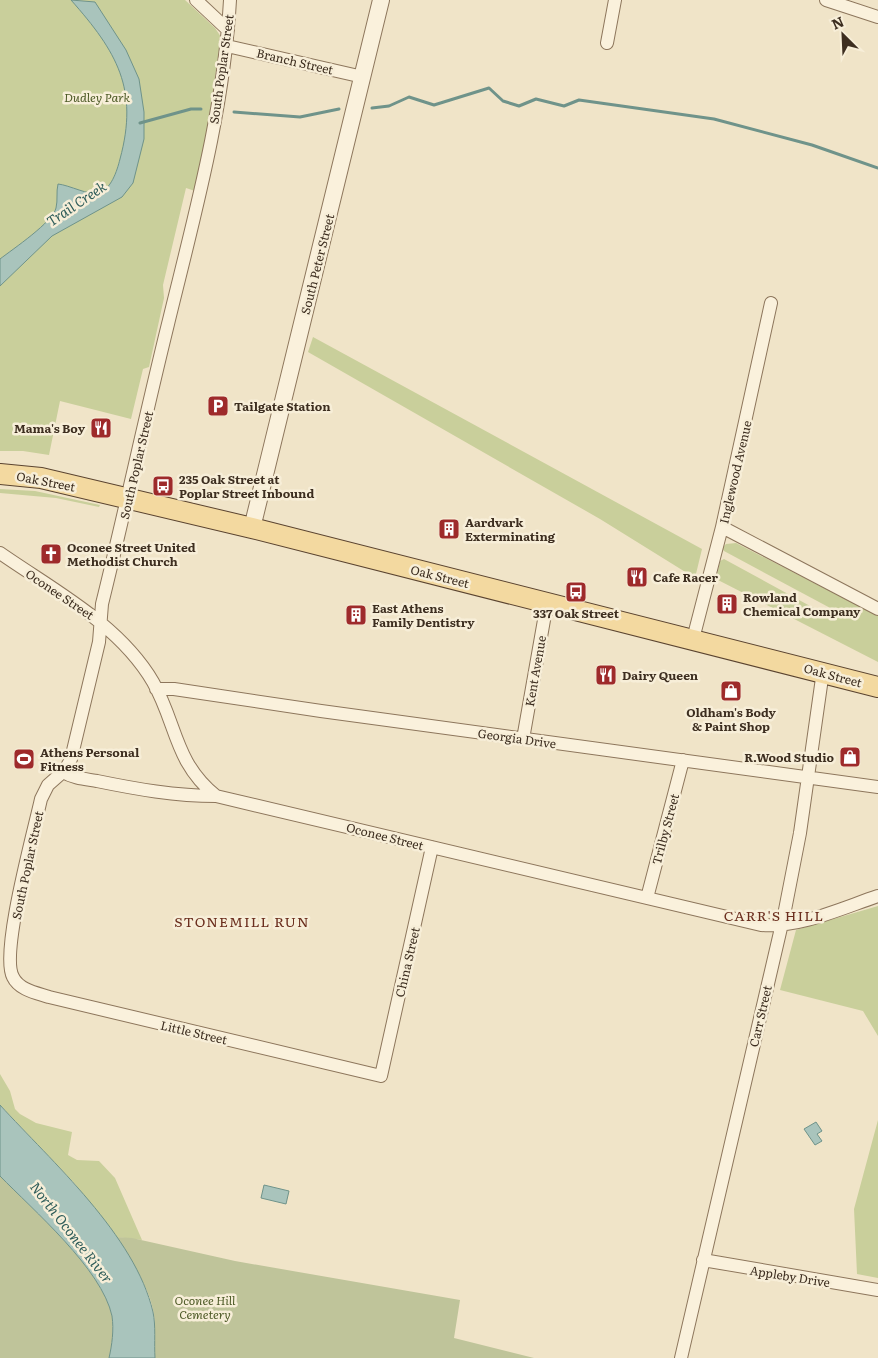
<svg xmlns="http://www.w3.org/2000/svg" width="878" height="1358" font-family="Literata,serif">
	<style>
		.green { fill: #c9cf9b }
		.cemetery { fill: #bfc49a }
		.water { fill: #a9c4bc; stroke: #6f938a }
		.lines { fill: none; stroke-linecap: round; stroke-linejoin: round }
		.stream { stroke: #6f938a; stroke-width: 3 }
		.minor-casing { stroke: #8d765c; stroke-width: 14 }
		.tertiary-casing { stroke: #8d765c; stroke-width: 18 }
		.primary-casing { stroke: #5b4430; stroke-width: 22 }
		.minor { stroke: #faf1dc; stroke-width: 12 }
		.tertiary { stroke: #faf1dc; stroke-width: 16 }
		.primary { stroke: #f3d9a0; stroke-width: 20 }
		.labels { text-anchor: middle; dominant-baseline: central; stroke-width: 5; stroke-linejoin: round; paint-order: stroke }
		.street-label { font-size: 12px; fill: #3d2e20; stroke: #f7eed8 }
		.park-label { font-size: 12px; font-style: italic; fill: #4d5a26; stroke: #f7eed8 }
		.poi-label { font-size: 12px; font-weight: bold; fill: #3d2e20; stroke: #f7eed8; text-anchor: start }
		.water-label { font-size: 14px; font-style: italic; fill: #2f5d5a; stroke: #f7eed8 }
		.neighbourhood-label { font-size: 14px; letter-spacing: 1px; fill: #6b2e1e; stroke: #f7eed8 }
	</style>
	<rect width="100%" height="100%" fill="#f0e4c8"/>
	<path class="green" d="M0,0H185L215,28L221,37L206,138L195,191L186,188L163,285L164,298L149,367L143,369L131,419L60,401L49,455L23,451H0Z
		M313,337L702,549L695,578L600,519L308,352Z
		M0,489L35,491L100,505L99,507L56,498L0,493Z
		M736,543L878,616V662L716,579L720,561L724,559L832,618L834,610L724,551L722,548L726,544Z
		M878,906V1036L863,1011L780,990L796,930Z
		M0,1074L10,1091L15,1109L20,1114L36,1123L72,1132L68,1155L77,1160L99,1161L115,1178L142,1240L116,1237L75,1184L0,1105Z
		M878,1120V1278L857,1274L854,1209Z"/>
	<path class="cemetery" d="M0,1176C33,1210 102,1269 112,1316C114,1330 112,1345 109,1358H0Z
		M116,1237L132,1238L235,1261L460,1300L454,1338L534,1358H155C154,1344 156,1329 154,1315C150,1287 130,1260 116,1237Z"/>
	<path class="water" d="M71,0L95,2L126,50L139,79L144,112V139L133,183L122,197L52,236L0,286V259C13,249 53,222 56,208C58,200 56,192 58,184C69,185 90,196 98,193C111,190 117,171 120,159C139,89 117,52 71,0Z
		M0,1105C52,1162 135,1235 153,1312C156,1326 154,1343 155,1358H109C112,1345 114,1330 112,1316C102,1269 33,1210 0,1176Z
		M816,1122L822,1131L817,1134L822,1141L815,1145L804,1129Z
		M264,1185L289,1191L286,1204L261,1198Z"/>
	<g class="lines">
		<path class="stream" d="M372,108L389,106L409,97L434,105L489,88L503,101L519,106L536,99L564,106L579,100L714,119L812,145L878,168
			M234,112L300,117L339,109
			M140,123L191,109H201"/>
		<g class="minor-casing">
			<path id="minor" d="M196,0L228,30
				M230,0C224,110 194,217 168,324C145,417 125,511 102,604L99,642L71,759L65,770L48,785L41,799C34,831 0,954 13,977C19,990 37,993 49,997L381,1076L432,847
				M826,0L878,17
				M607,43L615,0
				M227,46L363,77
				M722,527L878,609
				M0,553C53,590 119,624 153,682C177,724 174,762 216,796L761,925C800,928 842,908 878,896
				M693,639L722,527L771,303
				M156,689H174L321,711L878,787
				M523,739L547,603
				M63,772C73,778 85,779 97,781C136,789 175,796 216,796
				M647,898L683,760
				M703,1260L878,1290
				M681,1358L784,915L800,833L823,671"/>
		</g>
		<g class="tertiary-casing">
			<path id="tertiary" d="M252,528L381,0"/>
		</g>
		<g class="primary-casing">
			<path id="primary" d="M0,474L41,478L252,528L878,687"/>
		</g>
		<use href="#minor" class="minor"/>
		<use href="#tertiary" class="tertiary"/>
		<use href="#primary" class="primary"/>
	</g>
	<defs>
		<g id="parking-square" transform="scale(1.125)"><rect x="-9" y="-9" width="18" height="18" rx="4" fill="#9e2a2b" stroke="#f7eed8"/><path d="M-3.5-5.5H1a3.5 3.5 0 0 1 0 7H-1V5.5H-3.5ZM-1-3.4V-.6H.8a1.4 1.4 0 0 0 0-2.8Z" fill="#fff"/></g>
		<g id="restaurant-square" transform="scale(1.125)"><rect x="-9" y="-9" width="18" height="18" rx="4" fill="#9e2a2b" stroke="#f7eed8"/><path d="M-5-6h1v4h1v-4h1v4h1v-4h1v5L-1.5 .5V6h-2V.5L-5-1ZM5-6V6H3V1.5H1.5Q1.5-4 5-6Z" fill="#fff"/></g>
		<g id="bus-square" transform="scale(1.125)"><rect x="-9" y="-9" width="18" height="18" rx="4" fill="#9e2a2b" stroke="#f7eed8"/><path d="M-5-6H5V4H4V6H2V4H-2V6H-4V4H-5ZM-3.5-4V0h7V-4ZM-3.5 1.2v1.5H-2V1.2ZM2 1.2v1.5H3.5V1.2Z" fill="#fff"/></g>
		<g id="building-square" transform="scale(1.125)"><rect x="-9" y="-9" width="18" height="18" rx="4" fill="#9e2a2b" stroke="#f7eed8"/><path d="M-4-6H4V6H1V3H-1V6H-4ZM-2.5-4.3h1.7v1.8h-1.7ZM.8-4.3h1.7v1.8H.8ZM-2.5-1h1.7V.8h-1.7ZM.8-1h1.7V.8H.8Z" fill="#fff"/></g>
		<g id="church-square" transform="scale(1.125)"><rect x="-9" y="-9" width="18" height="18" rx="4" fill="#9e2a2b" stroke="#f7eed8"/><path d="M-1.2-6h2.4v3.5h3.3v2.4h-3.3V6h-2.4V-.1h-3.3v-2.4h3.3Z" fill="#fff"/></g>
		<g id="shop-square" transform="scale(1.125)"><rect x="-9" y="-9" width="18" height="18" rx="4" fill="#9e2a2b" stroke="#f7eed8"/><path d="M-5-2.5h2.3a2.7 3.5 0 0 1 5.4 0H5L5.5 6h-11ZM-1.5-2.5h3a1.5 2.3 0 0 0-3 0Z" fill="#fff"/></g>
		<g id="stadium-square" transform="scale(1.125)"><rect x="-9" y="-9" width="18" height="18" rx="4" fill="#9e2a2b" stroke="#f7eed8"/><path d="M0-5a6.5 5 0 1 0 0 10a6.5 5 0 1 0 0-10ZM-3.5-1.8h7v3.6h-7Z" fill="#fff"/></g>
	</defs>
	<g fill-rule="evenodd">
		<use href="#parking-square" x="218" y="406"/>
		<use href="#restaurant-square" x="101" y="428"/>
		<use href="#bus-square" x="163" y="486"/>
		<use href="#building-square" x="449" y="529"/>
		<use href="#church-square" x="51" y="554"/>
		<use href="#restaurant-square" x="637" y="577"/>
		<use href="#bus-square" x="576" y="592"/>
		<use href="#building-square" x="727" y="604"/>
		<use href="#building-square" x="356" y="615"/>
		<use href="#restaurant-square" x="606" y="675"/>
		<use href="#shop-square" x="731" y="691"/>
		<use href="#shop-square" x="850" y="757"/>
		<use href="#stadium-square" x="24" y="759"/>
	</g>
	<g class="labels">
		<g class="street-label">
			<text transform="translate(295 61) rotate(13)">Branch Street</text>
			<text transform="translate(221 69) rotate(-82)">South Poplar Street</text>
			<text transform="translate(317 264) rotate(-76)">South Peter Street</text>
			<text transform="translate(136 465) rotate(-77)">South Poplar Street</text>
			<text transform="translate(735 472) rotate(-77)">Inglewood Avenue</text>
			<text transform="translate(46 481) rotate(11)">Oak Street</text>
			<text transform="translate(440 576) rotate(14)">Oak Street</text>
			<text transform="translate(60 594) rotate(34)">Oconee Street</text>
			<text transform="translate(535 671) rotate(-80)">Kent Avenue</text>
			<text transform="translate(833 675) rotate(15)">Oak Street</text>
			<text transform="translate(517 738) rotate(8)">Georgia Drive</text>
			<text transform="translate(665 829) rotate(-75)">Trilby Street</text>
			<text transform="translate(385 836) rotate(14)">Oconee Street</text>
			<text transform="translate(27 865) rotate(-78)">South Poplar Street</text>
			<text transform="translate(407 962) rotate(-77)">China Street</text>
			<text transform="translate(760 1016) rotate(-77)">Carr Street</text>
			<text transform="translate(194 1032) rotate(13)">Little Street</text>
			<text transform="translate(790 1276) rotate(9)">Appleby Drive</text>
		</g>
		<g class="park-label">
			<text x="97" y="97">Dudley Park</text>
			<text x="205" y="1300">Oconee Hill<tspan x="205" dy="14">Cemetery</tspan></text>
		</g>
		<g class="poi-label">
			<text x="234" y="406">Tailgate Station</text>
			<text x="85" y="428" text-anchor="end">Mama's Boy</text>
			<text x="179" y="479">235 Oak Street at<tspan x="179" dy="14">Poplar Street Inbound</tspan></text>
			<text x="465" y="522">Aardvark<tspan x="465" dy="14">Exterminating</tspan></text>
			<text x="67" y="547">Oconee Street United<tspan x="67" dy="14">Methodist Church</tspan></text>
			<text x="653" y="577">Cafe Racer</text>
			<text x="743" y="597">Rowland<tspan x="743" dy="14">Chemical Company</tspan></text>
			<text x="372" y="608">East Athens<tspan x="372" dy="14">Family Dentistry</tspan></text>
			<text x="576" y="613" text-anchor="middle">337 Oak Street</text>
			<text x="622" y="675">Dairy Queen</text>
			<text x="731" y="712" text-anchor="middle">Oldham's Body<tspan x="731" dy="14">&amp; Paint Shop</tspan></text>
			<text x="40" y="752">Athens Personal<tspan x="40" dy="14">Fitness</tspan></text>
			<text x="834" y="757" text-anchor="end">R.Wood Studio</text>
		</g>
		<g class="water-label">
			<text transform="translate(76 203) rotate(-34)">Trail Creek</text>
			<text transform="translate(72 1232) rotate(52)">North Oconee River</text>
		</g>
		<g class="neighbourhood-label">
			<text x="774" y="915">CARR'S HILL</text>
			<text x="242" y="921">STONEMILL RUN</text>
		</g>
	</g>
	<g transform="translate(843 35) rotate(336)" stroke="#f7eed8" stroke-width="4" paint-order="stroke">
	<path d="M0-4L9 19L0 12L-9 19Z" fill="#3d2e20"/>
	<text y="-8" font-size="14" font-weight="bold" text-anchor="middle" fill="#3d2e20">N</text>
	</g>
</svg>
